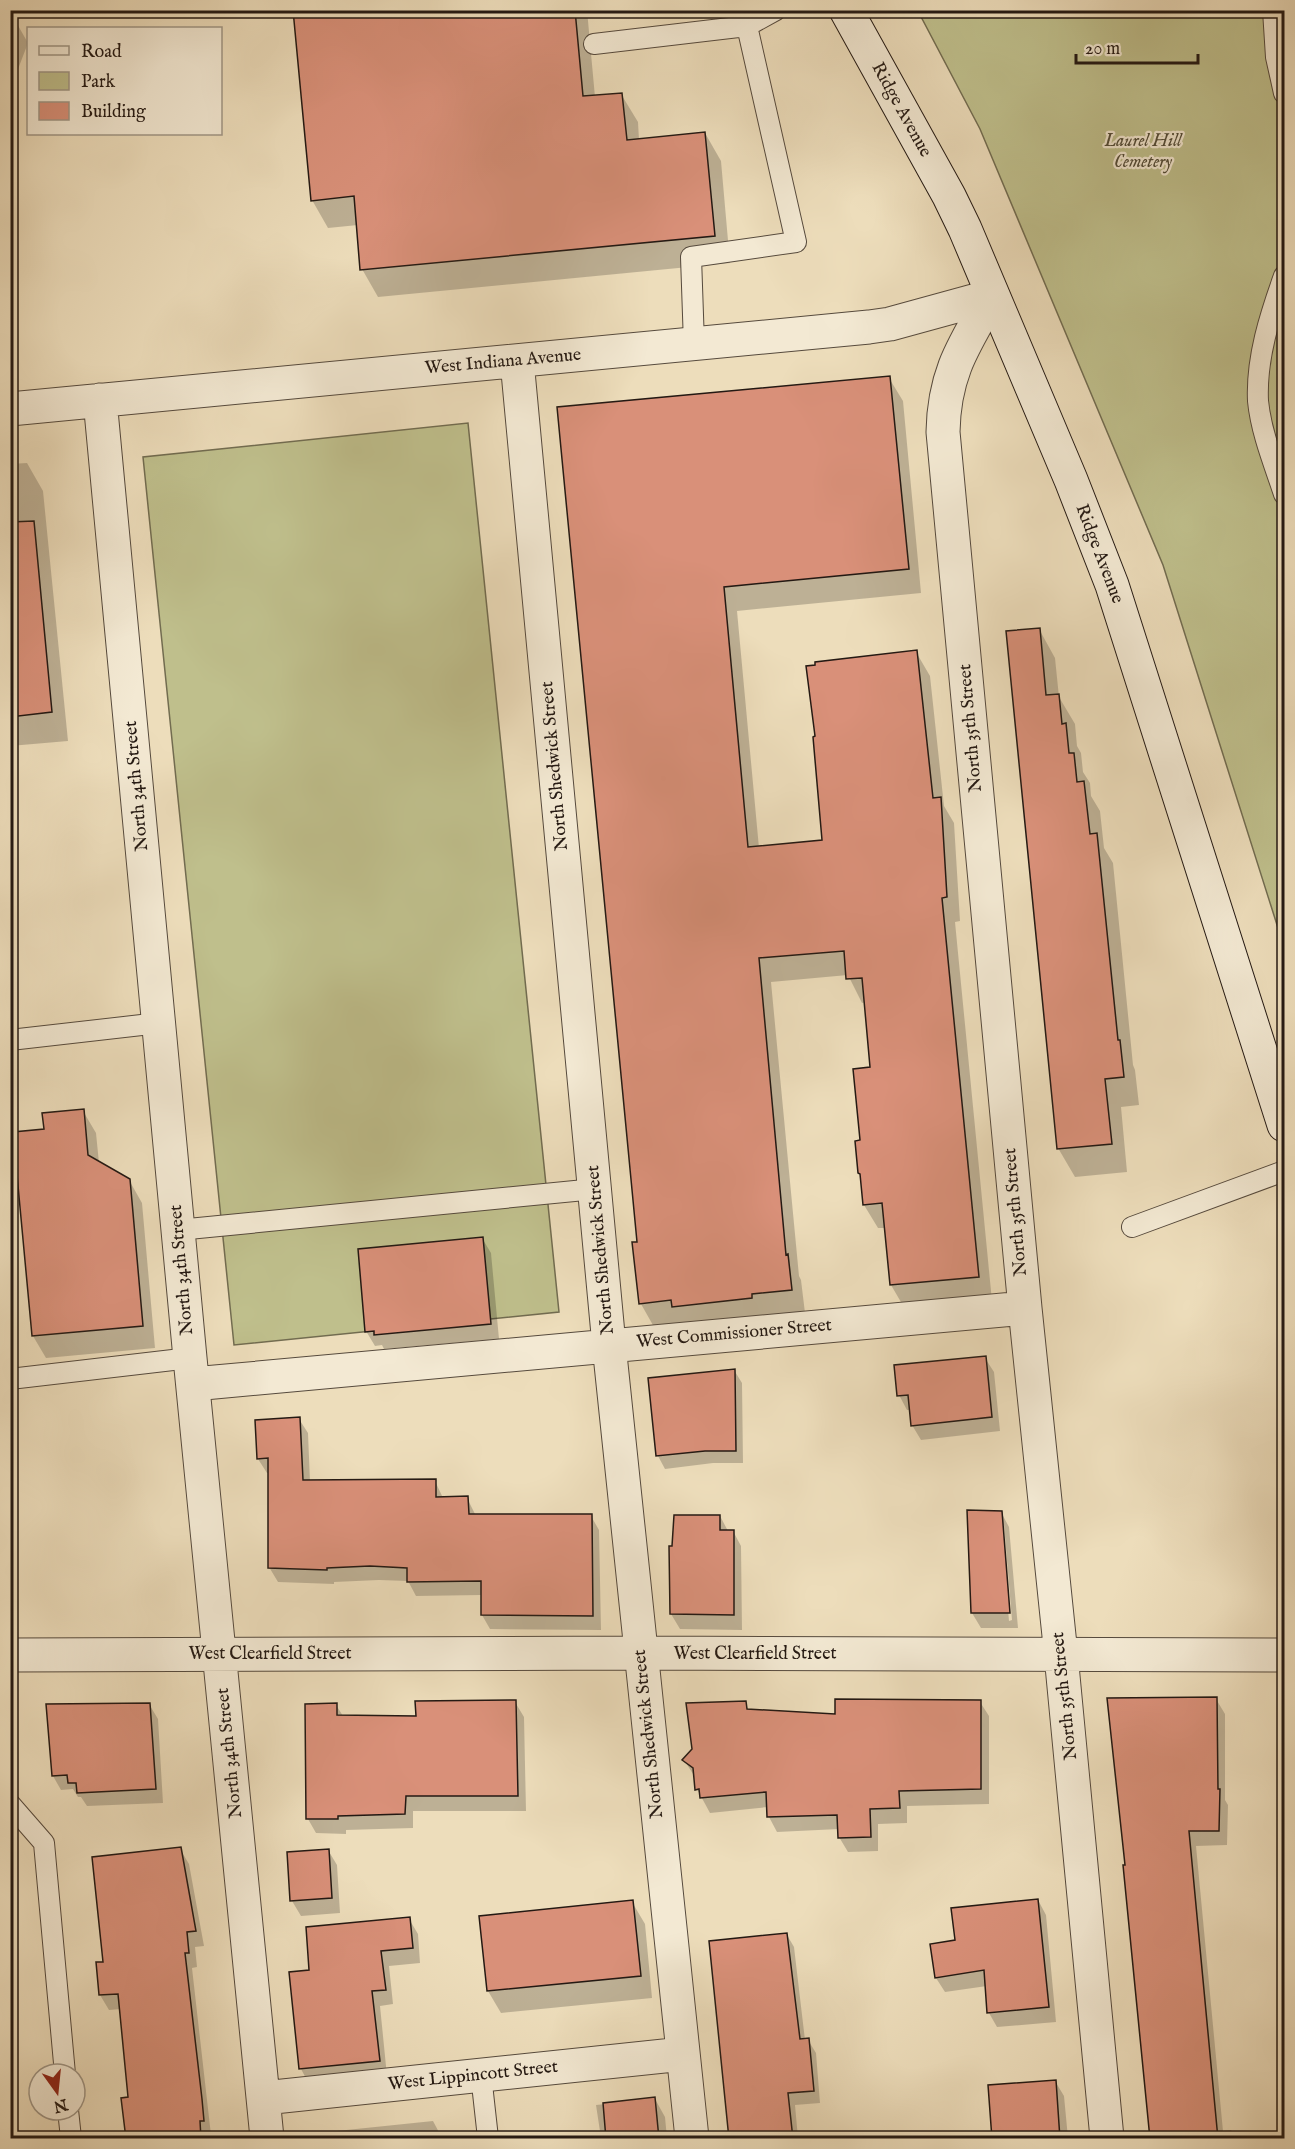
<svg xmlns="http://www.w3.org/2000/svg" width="1295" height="2149" font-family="'IM FELL English',serif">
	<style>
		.green { fill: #bfbf8c; stroke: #726c50; stroke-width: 1.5 }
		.shadow { fill: #0003; fill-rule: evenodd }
		.building { fill: #d99079; stroke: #241913; stroke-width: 1.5 }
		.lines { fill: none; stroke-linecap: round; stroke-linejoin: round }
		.lane-casing { stroke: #564a3d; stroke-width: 22 }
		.street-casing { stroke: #564a3d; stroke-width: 35 }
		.secondary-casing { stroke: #241913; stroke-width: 35 }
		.lane { stroke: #f3e9d3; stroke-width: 20 }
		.street { stroke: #f3e9d3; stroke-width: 33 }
		.secondary { stroke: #f3e9d3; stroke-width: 33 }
		.labels { text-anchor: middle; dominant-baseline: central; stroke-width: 4.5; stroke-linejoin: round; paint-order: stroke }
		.street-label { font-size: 18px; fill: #241913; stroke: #f3e9d3 }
		.park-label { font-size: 18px; font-style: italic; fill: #524b37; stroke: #f3e9d3 }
	</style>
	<rect width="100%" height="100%" fill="#edddbb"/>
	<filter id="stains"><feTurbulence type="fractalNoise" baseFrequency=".00333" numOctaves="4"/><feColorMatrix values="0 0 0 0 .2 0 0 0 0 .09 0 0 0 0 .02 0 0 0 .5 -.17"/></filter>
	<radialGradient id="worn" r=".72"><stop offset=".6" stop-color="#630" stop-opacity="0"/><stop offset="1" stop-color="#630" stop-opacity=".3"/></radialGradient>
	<path class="green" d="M918,11H1284V947L1163,565L980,129Z
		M468,423L559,1312L234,1345L143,457Z"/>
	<path class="shadow" d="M294,10H587L595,97L621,94L638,122L639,140L705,133L721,161L730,263L378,297L362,269L358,225L328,228L312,200Z
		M10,19L16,22L28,43L10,90Z
		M889,378L903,401L921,593L737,611L759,848L823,842L916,652L930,676L944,806L954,823L960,921L955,922L992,1301L905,1309L891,1285L886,1228H878L864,1205L861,1142L871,1068L866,1002L862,1003L848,975L771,982L799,1276L801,1280L805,1313L654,1327L641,1304L639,1243L558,409Z
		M27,463L43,491L68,741L10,746V464Z
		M1039,629L1055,658L1059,697L1075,724L1077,746L1081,753L1083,772L1090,783L1091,796L1100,811L1104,848L1113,863L1133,1065L1135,1070L1139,1105L1121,1107L1127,1172L1075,1177L1058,1148Z
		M83,1111L96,1133L99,1163L129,1180L142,1203L155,1348L46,1358L33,1336L46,1131Z
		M482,1238L491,1253L499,1339L384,1349L382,1345L375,1346L366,1331Z
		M985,1358L994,1372L1000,1431L921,1440L912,1425L911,1410H907L899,1395Z
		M734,1370L742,1383L743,1463H713L665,1469L658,1456Z
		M299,1419L308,1433L310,1482L435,1481L443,1498H467L476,1516H591L599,1530L601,1630L490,1629L482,1615V1595L416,1596L408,1581L379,1580L334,1582V1584L278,1582L269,1567V1473H267L258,1459Z
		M1001,1512L1009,1527L1018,1628H981L972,1613ZM1001,1525H1004L1012,1620L1009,1621Z
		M720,1516L728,1531H733L741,1546L742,1630L680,1629L671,1614Z
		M1216,1699L1225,1714V1800L1228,1805L1227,1845L1196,1846L1223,2131L1231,2130L1236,2138H1154L1109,1700Z
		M515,1702L524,1717L526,1811H413V1828L346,1830V1834L316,1833L308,1819L336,1705L343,1716L418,1718Z
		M980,1702L989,1716V1804L907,1806V1823L878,1824V1851L848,1852L839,1837V1829L777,1832L769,1817L768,1807L710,1813L697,1789L695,1777L684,1760L745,1703L749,1711L837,1715Z
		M149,1704L158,1719L163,1803L87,1806L81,1797H78L73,1789L61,1790L53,1776Z
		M180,1849L189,1864L204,1946L195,1947L197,1967L192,1968L211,2135L209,2136V2138H128L130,2098L121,2009L109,2010L100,1995L105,1963Z
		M328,1850L337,1865L340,1913L301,1916L292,1901Z
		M1038,1900L1046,1915L1056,2022L997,2027L989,2013L987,1986L945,1992L936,1978L957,1941Z
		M632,1902L645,1924L652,1998L501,2013L488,1991Z
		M409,1919L418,1934L420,1963L389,1966L393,2004L380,2006L387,2076L309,2084L301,2069L311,1971Z
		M787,1935L794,1947L805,2040H808L816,2053L820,2103L795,2105L798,2138H730Z
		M10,2046L19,2138H10Z
		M1055,2081L1064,2096L1068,2138H993Z
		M655,2099L665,2117L667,2138H601L596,2105Z
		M433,2121L442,2138H327V2132Z"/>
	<path class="building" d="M293,10H575L583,96L622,93L627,140L705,132L715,236L360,270L354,196L311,201Z
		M890,376L909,569L724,587L748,847L822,840L813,737L815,736L806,666L815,665V662L917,650L933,798L941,797L947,897L942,898L979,1277L890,1285L882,1203L863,1205L860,1174L858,1173L855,1141L860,1140L853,1069L870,1067L862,978L846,979L844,951L759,958L786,1255L788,1254L792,1290L752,1294V1298L672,1307L671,1300L639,1304L632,1242H637L557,407Z
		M34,521L52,712L10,717V522Z
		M1040,628L1046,695L1059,694L1062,724L1066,723L1069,753H1074L1077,782L1084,781L1090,834L1097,833L1118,1040H1120L1124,1077L1105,1079L1112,1144L1057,1149L1006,631Z
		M84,1109L88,1155L130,1179L143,1326L32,1336L13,1132L44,1129L42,1113Z
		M483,1237L491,1324L374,1335V1331L365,1332L358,1249Z
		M986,1356L992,1417L911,1426L908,1395L897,1396L894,1365Z
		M735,1369L736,1451H705L656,1456L648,1378Z
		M300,1417L303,1480L436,1479V1497L468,1496L469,1514H592L593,1616L481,1615V1581L407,1582V1568L370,1566L327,1568V1570L268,1568V1458L257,1459L255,1420Z
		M967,1510L1002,1511L1010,1613H971Z
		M674,1515H720V1530H734V1615L670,1614L669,1546H672Z
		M1217,1697L1218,1789H1220L1219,1831H1189L1218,2139H1150L1123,1865H1125L1107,1698Z
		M835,1699L981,1700V1789L899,1791L900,1808L870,1809L871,1837L838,1838L837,1815L767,1817L766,1792L700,1798L699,1789L695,1790L693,1768L682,1760L692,1749L686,1703L746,1701L747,1709L835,1714Z
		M516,1700L518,1796H406L405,1814L338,1816V1819H306L305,1704L337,1703V1715L416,1716L415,1701Z
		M150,1703L156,1789L77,1793L76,1783H68L67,1775L52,1776L46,1704Z
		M181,1847L196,1931L187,1932L189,1953H185L202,2099L204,2121H200L201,2139H126L121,2098L128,2097L118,1994L99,1995L96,1962H103L92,1857Z
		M329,1849L332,1898L290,1901L287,1852Z
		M1038,1899L1049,2007L987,2013L984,1970L935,1978L930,1944L955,1940L951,1908Z
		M633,1900L641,1976L487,1991L479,1916Z
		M410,1917L413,1948L381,1951L386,1990L372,1991L380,2061L299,2069L289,1972L309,1970L306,1927Z
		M787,1933L800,2039L809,2038L814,2091L788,2093L793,2139H729L709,1941Z
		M1056,2080L1060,2139H992L988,2085Z
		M655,2097L659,2139H606L603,2103Z"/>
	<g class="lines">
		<g class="lane-casing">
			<path id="lane" d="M1273,10L1276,57L1284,93
				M594,44L747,26
				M1284,276C1270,315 1256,358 1258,401C1261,432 1274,464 1284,494
				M694,344L691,257L796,242L747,26L776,10
				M10,1040L159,1023
				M1132,1227L1284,1171
				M178,1230L595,1189
				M10,1379L190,1358
				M10,1804L44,1843L65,2074
				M481,2075L488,2138
				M68,2110L71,2138"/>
		</g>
		<g class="street-casing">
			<path id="street" d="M992,296C964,345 944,373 943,432L1025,1308L1061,1655L1107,2138
				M517,361L609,1345L692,2138
				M100,400L190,1358L267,2138
				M10,409L869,327L890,324L992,296
				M193,1384L1025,1308
				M10,1655L640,1653L1284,1655
				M264,2098L683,2054"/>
		</g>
		<g class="secondary-casing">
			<path id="secondary" d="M846,10L949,196L965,229L1071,480L1112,585L1284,1125"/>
		</g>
		<use href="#lane" class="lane"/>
		<use href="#street" class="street"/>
		<use href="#secondary" class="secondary"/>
	</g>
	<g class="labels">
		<g class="street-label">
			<text transform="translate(901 110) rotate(61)">Ridge Avenue</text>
			<text transform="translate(503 362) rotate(-5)">West Indiana Avenue</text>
			<text transform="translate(1099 554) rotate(69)">Ridge Avenue</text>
			<text transform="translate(971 728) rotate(-95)">North 35th Street</text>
			<text transform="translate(555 766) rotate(-95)">North Shedwick Street</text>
			<text transform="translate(137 786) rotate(-95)">North 34th Street</text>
			<text transform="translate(1016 1212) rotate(-95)">North 35th Street</text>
			<text transform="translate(601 1250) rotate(-95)">North Shedwick Street</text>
			<text transform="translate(182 1270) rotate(-95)">North 34th Street</text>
			<text transform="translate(734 1334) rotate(-5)">West Commissioner Street</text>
			<text x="270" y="1654">West Clearfield Street</text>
			<text x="755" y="1654">West Clearfield Street</text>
			<text transform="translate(1065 1696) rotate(-96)">North 35th Street</text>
			<text transform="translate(649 1734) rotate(-96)">North Shedwick Street</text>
			<text transform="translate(230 1753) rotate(-96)">North 34th Street</text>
			<text transform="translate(473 2076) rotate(-6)">West Lippincott Street</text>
		</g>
		<g class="park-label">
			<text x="1143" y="141">Laurel Hill<tspan x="1143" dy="21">Cemetery</tspan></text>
		</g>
	</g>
	<rect width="1295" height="2149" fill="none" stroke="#edddbb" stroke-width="36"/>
	<rect x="12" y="12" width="1271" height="2125" fill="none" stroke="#241913" stroke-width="3"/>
	<rect x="18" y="18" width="1259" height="2113" fill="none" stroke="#241913" stroke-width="1.5"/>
	<rect x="27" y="27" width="195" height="108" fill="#f3e9d3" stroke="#a09686" stroke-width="1.5"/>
	<rect x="39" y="46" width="30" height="9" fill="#f3e9d3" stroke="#a09686" stroke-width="1.5"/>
	<text x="81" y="57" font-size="18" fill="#241913">Road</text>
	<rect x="39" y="72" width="30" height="18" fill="#bfbf8c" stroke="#a09686" stroke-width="1.5"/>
	<text x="81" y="87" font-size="18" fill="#241913">Park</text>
	<rect x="39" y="102" width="30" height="18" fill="#d99079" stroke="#a09686" stroke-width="1.5"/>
	<text x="81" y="117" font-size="18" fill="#241913">Building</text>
	<g transform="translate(57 2092) rotate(165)"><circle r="28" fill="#f3e9d3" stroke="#a09686" stroke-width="1.5"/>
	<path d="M0-4.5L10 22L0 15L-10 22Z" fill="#8f2418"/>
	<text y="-9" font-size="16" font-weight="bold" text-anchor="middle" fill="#241913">N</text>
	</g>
	<path d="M1076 54v9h122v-9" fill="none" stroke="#241913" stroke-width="3"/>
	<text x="1085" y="54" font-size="18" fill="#241913" stroke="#f3e9d3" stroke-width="4.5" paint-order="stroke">20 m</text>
	<rect width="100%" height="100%" filter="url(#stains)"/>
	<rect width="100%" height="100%" fill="url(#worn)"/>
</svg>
